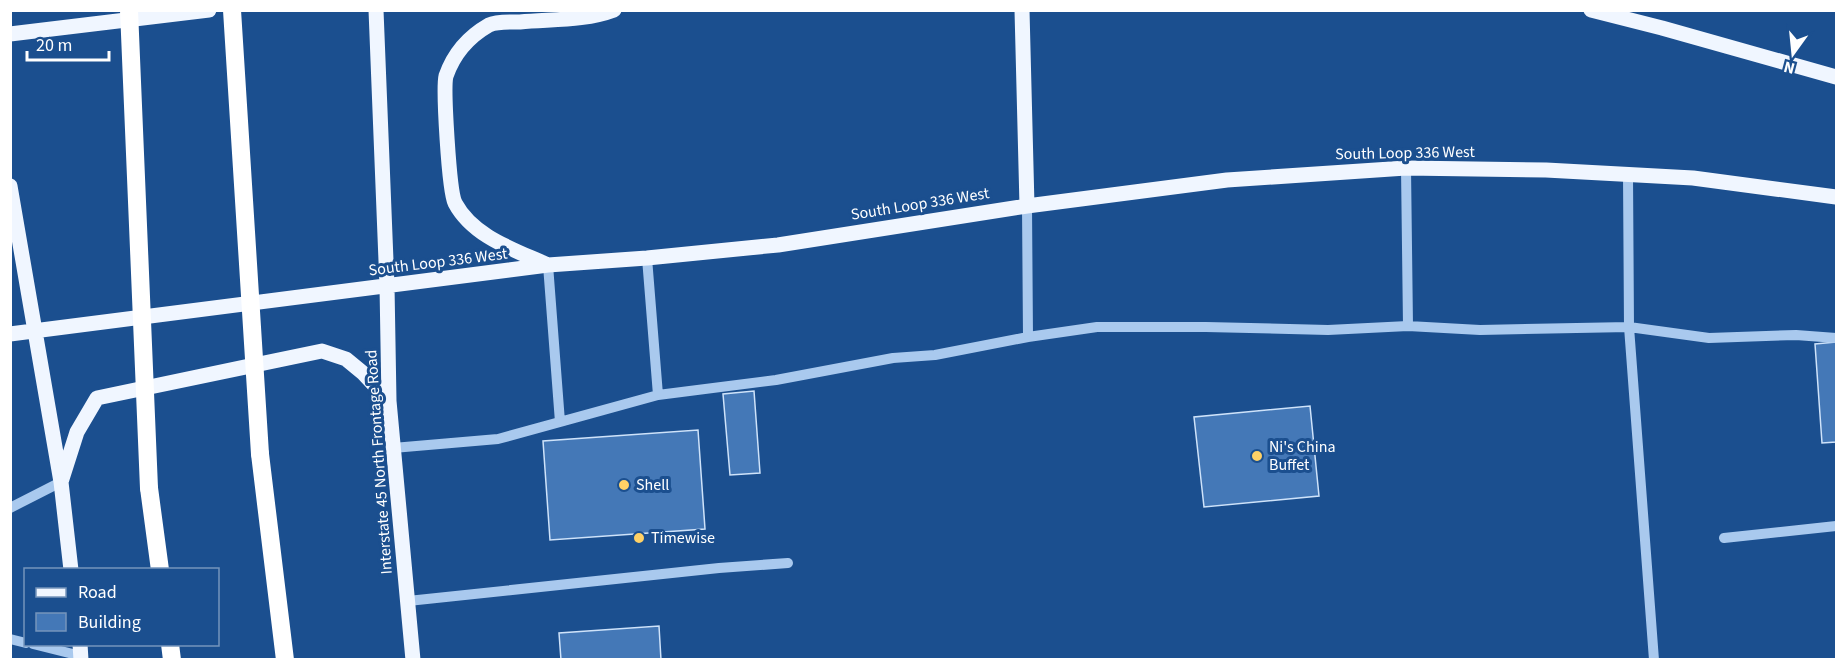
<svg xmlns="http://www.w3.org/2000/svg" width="1847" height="670" font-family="'Source Sans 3',sans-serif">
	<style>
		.building { fill: #4478b7; stroke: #cfe3fa; stroke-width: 1.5 }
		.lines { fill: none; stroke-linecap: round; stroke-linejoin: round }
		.minor { stroke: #a9c9ee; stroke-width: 10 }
		.major { stroke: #f0f6ff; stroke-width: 15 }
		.highway { stroke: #fff; stroke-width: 18 }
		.highway-bridge { stroke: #fff; stroke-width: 18 }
		.poi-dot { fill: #ffd166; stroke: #1b4f8f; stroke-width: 2 }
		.labels { text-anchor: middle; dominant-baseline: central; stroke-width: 6; stroke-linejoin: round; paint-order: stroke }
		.street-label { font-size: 16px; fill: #fff; stroke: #1b4f8f }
		.poi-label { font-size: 16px; fill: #fff; stroke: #1b4f8f; text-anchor: start }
	</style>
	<rect width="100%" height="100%" fill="#1b4f8f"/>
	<path class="building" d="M1836,342V442L1822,443L1815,344Z
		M754,391L760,473L730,475L723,394Z
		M1310,406L1319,496L1204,507L1194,417Z
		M698,430L705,529L550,540L543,441Z
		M659,626L661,660H561L559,633Z"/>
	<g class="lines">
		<path class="minor" d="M1406,168L1408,326
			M1628,175L1629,327L1654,660
			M1027,206L1028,337
			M647,258L658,395
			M548,265L560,422
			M393,448L498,439L658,395L776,380L893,358L935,355L1028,337L1097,327H1206L1328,330L1408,326L1480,330L1629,327L1709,338L1796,335L1836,338
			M10,508L61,482
			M1724,538L1836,526
			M408,601L719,568L788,563
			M10,639L26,643
			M33,644L81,656"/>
		<path class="major" d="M376,10L387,286L389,401L413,660
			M1022,10L1027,206
			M1591,10L1662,28L1836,77
			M10,34L209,10
			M10,186L61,482L71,570
			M548,265C515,250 473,237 455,203C449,191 443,88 446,76C454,53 468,37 489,25C497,21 510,22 520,22C551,19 585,21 614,10
			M10,334L548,265L647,258L778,245L1027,206L1227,180L1406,168L1546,170L1693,178L1836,197
			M61,482L77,432L97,398L322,351L346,359L363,373L389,401
			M80,644L81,660"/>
		<path class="highway" d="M260,454L285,660
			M149,488L160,570
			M170,644L172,660"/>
		<path class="highway-bridge" d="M129,10L149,488
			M232,10L260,454"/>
	</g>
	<g class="poi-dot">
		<circle cx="1257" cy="456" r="6"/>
		<circle cx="624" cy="485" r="6"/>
		<circle cx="639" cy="538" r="6"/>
	</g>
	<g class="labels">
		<g class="street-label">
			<text transform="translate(1405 153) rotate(-1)">South Loop 336 West</text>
			<text transform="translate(920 204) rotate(-9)">South Loop 336 West</text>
			<text transform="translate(438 262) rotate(-7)">South Loop 336 West</text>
			<text transform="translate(379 462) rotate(-94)">Interstate 45 North Frontage Road</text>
		</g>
		<g class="poi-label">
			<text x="1269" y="447">Ni's China<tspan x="1269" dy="18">Buffet</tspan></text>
			<text x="636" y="485">Shell</text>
			<text x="651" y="538">Timewise</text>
		</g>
	</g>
	<rect width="1847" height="670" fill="none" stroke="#ffffff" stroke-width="24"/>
	<rect x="24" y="568" width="195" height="78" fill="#1b4f8f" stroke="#7695bc" stroke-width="1.5"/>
	<rect x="36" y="588" width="30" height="9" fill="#f0f6ff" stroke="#7695bc" stroke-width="1.5"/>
	<text x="78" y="598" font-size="18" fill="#ffffff">Road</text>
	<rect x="36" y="613" width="30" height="18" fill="#4478b7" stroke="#7695bc" stroke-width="1.5"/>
	<text x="78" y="628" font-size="18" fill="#ffffff">Building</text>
	<g transform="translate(1793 54) rotate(195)" stroke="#1b4f8f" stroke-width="4.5" paint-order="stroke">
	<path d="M0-4.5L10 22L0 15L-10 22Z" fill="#ffffff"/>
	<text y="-9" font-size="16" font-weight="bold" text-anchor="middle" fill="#ffffff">N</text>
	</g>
	<path d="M27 51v9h82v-9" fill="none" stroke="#ffffff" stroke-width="3"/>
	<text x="36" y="51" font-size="18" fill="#ffffff" stroke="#1b4f8f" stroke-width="4.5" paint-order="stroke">20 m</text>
</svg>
